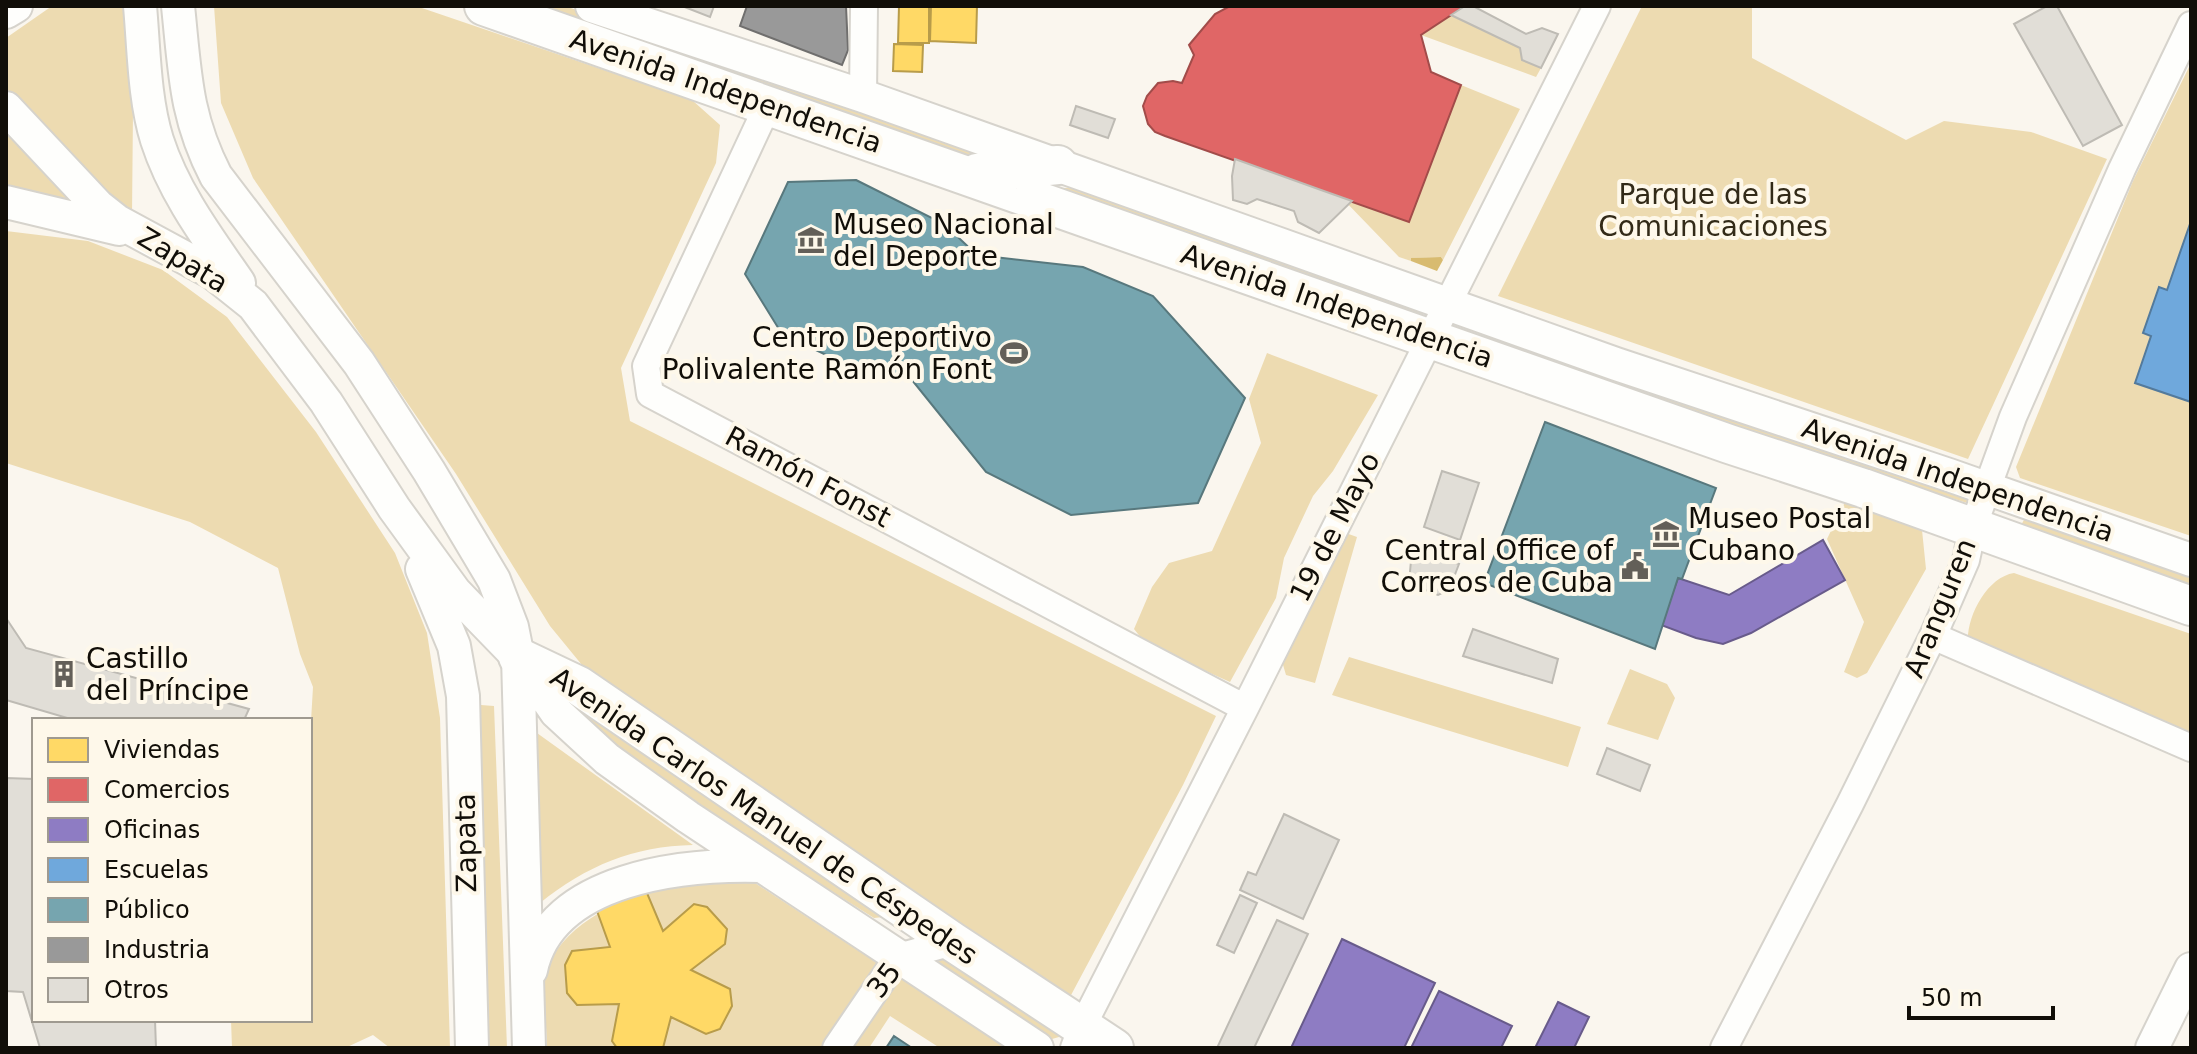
<svg xmlns="http://www.w3.org/2000/svg" width="2197" height="1054" font-family="'DejaVu Sans',sans-serif">
	<style>
		.green { fill: #eddbb1 }
		.water { fill: #d8bb70 }
		.homes { fill: #ffd966; stroke: #b89c4a; stroke-width: 2 }
		.shops { fill: #e06666; stroke: #a24c4a; stroke-width: 2 }
		.offices { fill: #8e7cc3; stroke: #685b8b; stroke-width: 2 }
		.schools { fill: #6fa8dc; stroke: #537a9c; stroke-width: 2 }
		.public { fill: #76a5af; stroke: #58787d; stroke-width: 2 }
		.industry { fill: #999; stroke: #706f6e; stroke-width: 2 }
		.building { fill: #e1ded7; stroke: #bebbb4; stroke-width: 2 }
		.lines { fill: none; stroke-linecap: round; stroke-linejoin: round }
		.minor-casing { stroke: #d6d3cc; stroke-width: 30 }
		.major-casing { stroke: #d6d3cc; stroke-width: 36 }
		.highway-casing { stroke: #d6d3cc; stroke-width: 42 }
		.minor { stroke: #fefefc; stroke-width: 26 }
		.major { stroke: #fefefc; stroke-width: 32 }
		.highway { stroke: #fefefc; stroke-width: 38 }
		.labels { text-anchor: middle; dominant-baseline: central; stroke-width: 8; stroke-linejoin: round; paint-order: stroke }
		.street-label { font-size: 28px; fill: #110e08; stroke: #fef8ea }
		.park-label { font-size: 28px; fill: #322a18; stroke: #fef8ea }
		.poi-label { font-size: 28px; fill: #110e08; stroke: #fef8ea; text-anchor: start }
	</style>
	<rect width="100%" height="100%" fill="#faf6ee"/>
	<path class="green" d="M52,6H134L132,215L118,207L6,88V38Z
		M214,6H416L692,100L720,125L716,163L621,368L630,421L1216,716L1183,785L1070,997L600,687L550,626L456,474L253,178L221,103Z
		M529,6H565L1004,159L969,158Z
		M1642,6H1752V58L1906,140L1944,121L2031,132L2107,159L1968,459L1498,296Z
		M1451,15L1520,48L1522,60L1541,68L1536,77L1421,35Z
		M2191,63V536L2020,478L2016,467L2133,181Z
		M1461,85L1520,109L1443,260L1441,257L1412,258L1411,261L1399,257L1341,197L1409,221Z
		M6,129L68,199L6,185Z
		M1042,188H1078L1424,312L1420,321Z
		M6,231L88,241L163,270L227,317L316,432L395,553L427,633L440,718L450,1048H390L373,1035L345,1048H232L231,1020H310V738L313,687L300,654L278,568L190,522L6,463Z
		M1486,335L1804,445L1968,494L1972,496L1970,504L1483,344Z
		M1267,353L1378,395L1333,471L1313,496L1284,558L1276,598L1230,682L1146,644L1134,629L1152,587L1169,563L1212,551L1261,443L1249,399Z
		M1845,502L1922,530L1926,569L1867,673L1857,678L1844,672L1864,622L1827,539Z
		M2027,515L2191,573V587L2021,525Z
		M1343,532L1357,537L1315,683L1286,675L1281,658Z
		M2014,573L2191,634V742L1968,643C1966,617 1987,577 2014,573Z
		M1349,657L1581,727L1568,767L1332,695Z
		M1630,669L1667,684L1675,698L1658,740L1607,724Z
		M556,694L588,711L893,916L874,918L768,851L607,740Z
		M481,705L494,706L507,1048H482L472,740Z
		M530,728L693,845C634,846 586,866 540,903Z
		M723,881L755,883L1007,1048H940L890,1016L869,1048H547C547,1030 542,989 546,973C559,928 614,901 656,890C677,885 701,884 723,881Z
		M951,956L1060,1033L1059,1037L1052,1039L934,959Z"/>
	<path class="water" d="M1441,257L1443,260L1437,271L1411,261V258Z"/>
	<path class="homes" d="M899,6H929V43H898Z
		M931,6H977L976,43L930,41Z
		M894,44L923,45L922,72L893,71Z
		M632,889L647,893L663,931L694,904L707,907L727,929L725,944L691,970L730,989L732,1006L720,1029L706,1034L671,1017L663,1048H617L612,1041L619,1004L577,1005L567,993L565,965L572,951L610,947L597,911L605,899Z"/>
	<path class="shops" d="M1230,6H1465L1421,35L1431,72L1461,85L1409,222L1165,136L1155,132L1148,124L1143,106L1147,96L1158,83L1173,81L1182,83L1194,55L1189,45L1215,14Z"/>
	<path class="offices" d="M1823,540L1845,580L1751,633L1723,644L1696,638L1661,625L1678,578L1729,595Z
		M1342,939L1435,983L1404,1048H1291Z
		M1439,991L1512,1026L1501,1048H1411Z
		M1558,1002L1589,1017L1574,1048H1535Z"/>
	<path class="schools" d="M2191,221V402L2135,383L2151,336L2143,333L2159,287L2167,290Z"/>
	<path class="public" d="M856,180L944,224L977,255L1083,267L1153,296L1245,398L1198,503L1071,515L986,472L912,380L862,372L782,334L745,274L788,182Z
		M1545,422L1716,488L1682,579L1678,578L1655,649L1484,583Z
		M894,1036L912,1048H886Z"/>
	<path class="industry" d="M747,6H846L848,50L842,65L740,26Z"/>
	<path class="building" d="M682,6H714L710,17Z
		M1465,6H1473L1526,34L1542,28L1558,34L1541,68L1522,60L1520,48L1451,15Z
		M2047,6H2057L2122,125L2083,146L2014,24Z
		M1076,106L1115,119L1108,138L1070,125Z
		M1235,159L1321,190L1352,201L1319,233L1298,222L1294,211L1257,199L1247,204L1233,200L1232,176Z
		M1442,471L1479,483L1460,540L1424,527Z
		M1412,549L1459,564L1449,590L1438,595L1418,587L1410,572Z
		M6,618L26,648L249,709L244,720H74L6,700Z
		M1473,629L1558,659L1552,683L1463,656Z
		M1607,748L1650,765L1640,791L1597,774Z
		M6,778L34,779V1020H155L156,1048H40L23,992L6,991Z
		M1284,814L1339,840L1303,919L1240,890L1248,872L1256,875Z
		M1240,895L1257,903L1234,953L1217,945Z
		M1277,920L1308,934L1254,1048H1217Z"/>
	<g class="lines">
		<g class="minor-casing">
			<path id="minor" d="M863,96L864,6
				M768,105L646,366L650,394L1245,708
				M1933,636L2191,748
				M836,1048L898,957L953,942
				M1074,1048L1082,1027L1245,708L1597,6
				M1724,1048L1850,804L1933,636L1966,560L1973,527L2013,417L2122,169L2191,25"/>
		</g>
		<g class="major-casing">
			<path id="major" d="M140,6C144,50 144,98 157,140C174,193 208,238 239,283
				M178,6C185,72 185,116 216,176L359,363L429,471L494,580L512,627L518,657L529,1048
				M592,6L863,96L1616,364L1949,475L2191,560
				M6,12L16,6
				M6,108L98,206L117,221L213,273L253,305L326,402L394,508L455,592L518,657L556,712L607,759L688,817L1037,1048
				M6,202L119,229
				M422,569L454,646L463,696L472,1048
				M531,970C550,877 684,864 761,866
				M2152,1048L2191,969"/>
		</g>
		<g class="highway-casing">
			<path id="highway" d="M484,6L1729,444L1863,488L2191,606
				M977,173L1058,165
				M518,657L579,686L953,942L1114,1048"/>
		</g>
		<use href="#minor" class="minor"/>
		<use href="#major" class="major"/>
		<use href="#highway" class="highway"/>
	</g>
	<defs>
		<g id="museum-bare" transform="scale(2.16)"><path d="M0-6L6-3V-2H-6V-3ZM-5-1h2V3h-2ZM-1-1h2V3h-2ZM3-1h2V3H3ZM-6 4H6V6H-6Z" fill="#635f58" stroke="#fef8ea" stroke-width="2.5" paint-order="stroke"/></g>
		<g id="stadium-bare" transform="scale(2.16)"><path d="M0-5a6.5 5 0 1 0 0 10a6.5 5 0 1 0 0-10ZM-3.5-1.8h7v3.6h-7Z" fill="#635f58" stroke="#fef8ea" stroke-width="2.5" paint-order="stroke"/></g>
		<g id="civic-bare" transform="scale(2.16)"><path d="M-.6-6.5H3V-4.5H.6V-3L4-1V1h2V6H-6V1h2V-1L-.6-3ZM-1.2 2.5V6h2.4V2.5Z" fill="#635f58" stroke="#fef8ea" stroke-width="2.5" paint-order="stroke"/></g>
		<g id="building-bare" transform="scale(2.16)"><path d="M-4-6H4V6H1V3H-1V6H-4ZM-2.5-4.3h1.7v1.8h-1.7ZM.8-4.3h1.7v1.8H.8ZM-2.5-1h1.7V.8h-1.7ZM.8-1h1.7V.8H.8Z" fill="#635f58" stroke="#fef8ea" stroke-width="2.5" paint-order="stroke"/></g>
	</defs>
	<g fill-rule="evenodd">
		<use href="#museum-bare" x="811" y="240"/>
		<use href="#stadium-bare" x="1014" y="353"/>
		<use href="#museum-bare" x="1666" y="534"/>
		<use href="#civic-bare" x="1635" y="566"/>
		<use href="#building-bare" x="64" y="674"/>
	</g>
	<g class="labels">
		<g class="street-label">
			<text transform="translate(726 91) rotate(19)">Avenida Independencia</text>
			<text transform="translate(183 260) rotate(31)">Zapata</text>
			<text transform="translate(1337 306) rotate(19)">Avenida Independencia</text>
			<text transform="translate(808 477) rotate(28)">Ramón Fonst</text>
			<text transform="translate(1958 480) rotate(19)">Avenida Independencia</text>
			<text transform="translate(1335 527) rotate(-63)">19 de Mayo</text>
			<text transform="translate(1940 608) rotate(-68)">Aranguren</text>
			<text transform="translate(764 816) rotate(34)">Avenida Carlos Manuel de Céspedes</text>
			<text transform="translate(466 843) rotate(-91)">Zapata</text>
			<text transform="translate(884 980) rotate(-53)">35</text>
		</g>
		<g class="park-label">
			<text x="1713" y="194">Parque de las<tspan x="1713" dy="32">Comunicaciones</tspan></text>
		</g>
		<g class="poi-label">
			<text x="833" y="224">Museo Nacional<tspan x="833" dy="32">del Deporte</tspan></text>
			<text x="992" y="337" text-anchor="end">Centro Deportivo<tspan x="992" dy="32">Polivalente Ramón Font</tspan></text>
			<text x="1688" y="518">Museo Postal<tspan x="1688" dy="32">Cubano</tspan></text>
			<text x="1613" y="550" text-anchor="end">Central Office of<tspan x="1613" dy="32">Correos de Cuba</tspan></text>
			<text x="86" y="658">Castillo<tspan x="86" dy="32">del Príncipe</tspan></text>
		</g>
	</g>
	<rect width="2197" height="1054" fill="none" stroke="#110e08" stroke-width="16"/>
	<rect x="32" y="718" width="280" height="304" fill="#fef8ea" stroke="#9f9a90" stroke-width="2"/>
	<rect x="48" y="738" width="40" height="24" fill="#ffd966" stroke="#9f9a90" stroke-width="2"/>
	<text x="104" y="758" font-size="24" fill="#110e08">Viviendas</text>
	<rect x="48" y="778" width="40" height="24" fill="#e06666" stroke="#9f9a90" stroke-width="2"/>
	<text x="104" y="798" font-size="24" fill="#110e08">Comercios</text>
	<rect x="48" y="818" width="40" height="24" fill="#8e7cc3" stroke="#9f9a90" stroke-width="2"/>
	<text x="104" y="838" font-size="24" fill="#110e08">Oficinas</text>
	<rect x="48" y="858" width="40" height="24" fill="#6fa8dc" stroke="#9f9a90" stroke-width="2"/>
	<text x="104" y="878" font-size="24" fill="#110e08">Escuelas</text>
	<rect x="48" y="898" width="40" height="24" fill="#76a5af" stroke="#9f9a90" stroke-width="2"/>
	<text x="104" y="918" font-size="24" fill="#110e08">Público</text>
	<rect x="48" y="938" width="40" height="24" fill="#999999" stroke="#9f9a90" stroke-width="2"/>
	<text x="104" y="958" font-size="24" fill="#110e08">Industria</text>
	<rect x="48" y="978" width="40" height="24" fill="#e1ded7" stroke="#9f9a90" stroke-width="2"/>
	<text x="104" y="998" font-size="24" fill="#110e08">Otros</text>
	<path d="M1909 1006v12h144v-12" fill="none" stroke="#110e08" stroke-width="4"/>
	<text x="1921" y="1006" font-size="24" fill="#110e08" stroke="#fef8ea" stroke-width="6" paint-order="stroke">50 m</text>
</svg>
